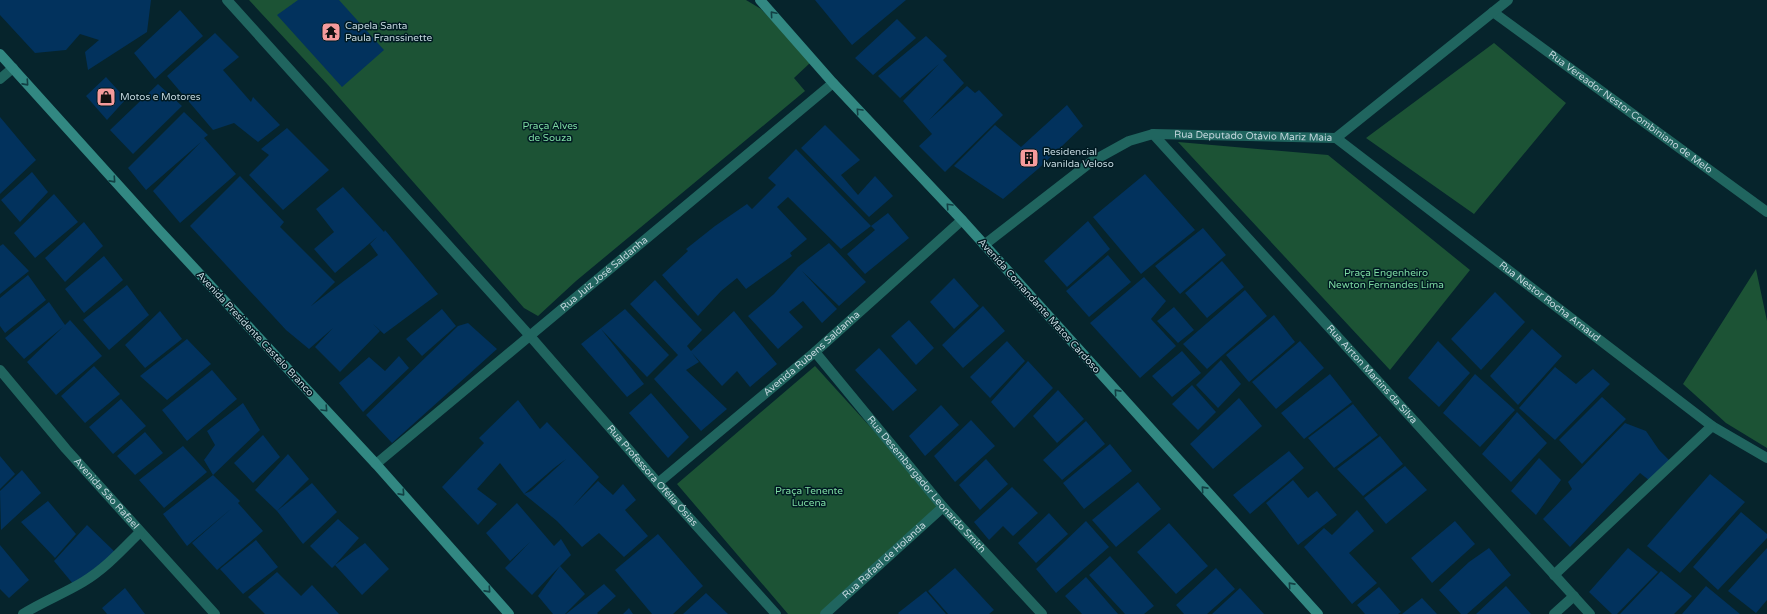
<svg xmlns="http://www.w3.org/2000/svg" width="1767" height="614" font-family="'Varela Round',sans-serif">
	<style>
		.green { fill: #1c5335 }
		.building { fill: #02325d; fill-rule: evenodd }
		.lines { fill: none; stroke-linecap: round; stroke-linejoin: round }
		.minor { stroke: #20655f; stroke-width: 10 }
		.secondary { stroke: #328882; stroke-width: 10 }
		.oneway { stroke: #124044 }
		.labels { text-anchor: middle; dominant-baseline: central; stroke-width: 3; stroke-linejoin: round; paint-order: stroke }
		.poi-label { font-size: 10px; fill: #c1d5dc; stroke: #001a22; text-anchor: start }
		.street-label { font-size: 10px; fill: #c1d5dc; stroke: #001a22 }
		.park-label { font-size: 10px; fill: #7ddaa2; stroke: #001a22 }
	</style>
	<rect width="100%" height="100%" fill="#06242c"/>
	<path class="green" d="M249,0H746L761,9L811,62L794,78L805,91L576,281L538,316L524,308L328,85Z
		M1494,43L1566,103L1474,214L1366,138Z
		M1178,142L1328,155L1470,270L1390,370Z
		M1756,269L1767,321V448L1726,423L1683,384Z
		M815,366L943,507L872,571L820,614H788L677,484Z"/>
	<path class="building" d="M0,0H151L147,32L88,70L85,52L99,40L80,34L66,50L35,53L0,15Z
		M298,0H339L384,50L342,87L277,15Z
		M815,0H906L852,45Z
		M180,10L203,36L155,79L134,53Z
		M897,19L916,38L873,75L855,58Z
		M215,33L239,57L223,70L251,102L253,97L280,125L258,142L234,123L213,130L167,76Z
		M926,36L947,56L943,60L964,83L929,120L967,86L975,93L979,90L1003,115L945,172L919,146L932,134L903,101L939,64L900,98L878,76Z
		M106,77L126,99L107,120L86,96Z
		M158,84L182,106L133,154L110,130Z
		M1067,105L1083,126L1038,169L1003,199L954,166L995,125L1021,147Z
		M184,112L208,135L204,138L236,174L180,223L153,191L201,142L146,190L128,168Z
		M0,117L36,160L0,194Z
		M825,125L860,160L841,175L858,195L875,176L893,196L869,217L801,148Z
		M287,128L329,170L283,210L249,175L269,155L261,149Z
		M796,149L871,226L841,249L788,197L777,207L807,239L790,253L792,256L746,289L737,278L721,291L698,316L662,275L688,251L686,249L715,226L747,204L752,209L776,185L768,178Z
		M32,172L48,192L20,222L1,200Z
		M1145,174L1195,230L1141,274L1093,217Z
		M240,176L284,222L280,227L335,282L311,306L378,255L370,244L377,237L335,273L314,249L334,232L316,209L343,187L384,232L385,230L438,294L384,334L373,324L380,331L340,372L315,347L333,328L309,349L286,330L190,226Z
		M54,194L78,222L35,258L14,233Z
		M888,213L909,238L865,274L847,254L875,230L871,226Z
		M1088,221L1110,249L1067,287L1044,261Z
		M84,222L103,246L65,282L45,258Z
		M1203,228L1226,255L1180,294L1155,266Z
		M829,243L866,282L839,306L802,271L837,309L822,323L803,301L789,312L803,327L778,349L748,316L774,294L798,267Z
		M3,244L29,271L0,294V246Z
		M1108,255L1131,282L1089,317L1066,291Z
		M104,256L123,280L84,313L65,289Z
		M1222,261L1244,287L1207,318L1185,293Z
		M28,275L46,300L5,333L0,326V298Z
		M1144,277L1166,301L1151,319L1176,346L1140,378L1090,323Z
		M954,278L979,306L954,329L930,302Z
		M655,280L702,330L687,346L691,351L734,311L777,364L750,387L737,371L722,386L692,353L699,362L686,370L727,409L701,431L654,379L678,355L630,304Z
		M127,285L149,315L109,350L83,320Z
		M1245,290L1267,316L1207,369L1183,344Z
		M1495,292L1525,322L1481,370L1451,339Z
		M49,302L65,325L70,320L102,356L56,395L27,362L63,327L24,359L5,338Z
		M983,306L1005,331L963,368L942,345Z
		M1174,307L1194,330L1178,343L1157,321Z
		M442,309L456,326L422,356L406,339Z
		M625,309L669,355L647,377L601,329L644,384L627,397L581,344Z
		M160,311L182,339L145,368L125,345Z
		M1274,315L1295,342L1249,382L1226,355Z
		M909,320L934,348L916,365L891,336Z
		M468,323L497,349L392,443L366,415L458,326Z
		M1532,329L1562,356L1518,405L1490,376Z
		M187,339L211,364L167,400L140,376Z
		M1007,341L1025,361L990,398L970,377Z
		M1300,341L1324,368L1276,409L1252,382Z
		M1438,341L1470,373L1439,407L1408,378Z
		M879,348L917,390L893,411L855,370Z
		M1182,351L1201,373L1172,397L1152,376Z
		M399,356L409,368L363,412L339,383L369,357L385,371Z
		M1221,360L1241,384L1218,408L1196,385Z
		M1028,361L1053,388L1014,428L991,402Z
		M94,366L120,394L85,423L61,396Z
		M1555,367L1576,384L1593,369L1610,384L1555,440L1519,408Z
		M212,370L237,399L187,441L162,410Z
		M1330,374L1352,402L1304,439L1281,413Z
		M1475,374L1515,410L1480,447L1443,413Z
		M1192,385L1216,412L1198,430L1172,404Z
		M1058,390L1084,419L1057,443L1033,416Z
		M651,393L689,437L668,458L629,413Z
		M1602,397L1626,419L1582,464L1559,440Z
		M1239,398L1262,426L1213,469L1190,444Z
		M121,399L146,426L113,454L89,427Z
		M518,400L540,429L547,422L599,477L573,506L598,481L613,495L623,484L636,500L625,510L648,536L624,557L599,533L582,547L557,521L524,494L500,463L477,489L497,504L478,525L442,487L484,443L479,438ZM566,459L531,491L524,494L554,468Z
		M243,403L260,430L213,475L204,460L215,445L207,431Z
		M1353,404L1378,435L1334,468L1308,438Z
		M941,405L959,425L925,456L909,436Z
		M1517,412L1547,443L1511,482L1482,454Z
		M971,420L995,446L955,482L934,456Z
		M1086,421L1105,444L1062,480L1043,460Z
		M1625,423L1646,431L1659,450L1671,462L1650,481L1640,473L1570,547L1543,519L1572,489L1568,482Z
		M145,432L163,453L135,475L117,456Z
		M263,435L280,457L253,483L234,463Z
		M1380,436L1403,464L1363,496L1337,469Z
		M1110,444L1132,471L1084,509L1063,483Z
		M183,446L207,472L164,508L139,480Z
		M1289,451L1304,468L1250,514L1233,495Z
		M288,454L309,479L277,511L255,490Z
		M0,456L15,474L0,489Z
		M1539,458L1561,480L1536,515L1511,491Z
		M986,459L1008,484L980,510L959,485Z
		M1405,466L1427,490L1386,524L1364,498Z
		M22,470L41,493L1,530L0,491Z
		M1710,474L1745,502L1680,573L1647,546Z
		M213,475L240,501L238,503L263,531L217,570L192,543L232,508L187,546L163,514Z
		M1293,480L1308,498L1317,491L1337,515L1298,545L1266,503Z
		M1138,482L1161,509L1116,547L1092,520Z
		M312,483L337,512L303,544L277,511Z
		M1012,487L1038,513L1013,536L1003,526L989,540L974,522Z
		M48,501L76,534L55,558L21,522Z
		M517,503L554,546L561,539L571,555L560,566L585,594L565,614H553L538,596L560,566L532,595L505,568L530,542L510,561L486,533Z
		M1357,510L1374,531L1349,553L1377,583L1352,604L1304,547L1324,528L1332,535Z
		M1741,512L1767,534V538L1718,590L1693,567Z
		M1049,513L1068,534L1036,563L1018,543Z
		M338,519L359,538L335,565L365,543L389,569L362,595L335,565L332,568L310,546Z
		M1086,521L1109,547L1056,593L1036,569Z
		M1455,521L1475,544L1432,583L1411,558Z
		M1169,523L1208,566L1176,594L1137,552Z
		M87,525L115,552L74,585L54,561Z
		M658,534L703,586L673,614H652L615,570Z
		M256,540L278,567L243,594L220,569Z
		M0,545L29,580L9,598L0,589Z
		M1489,548L1511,575L1467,614H1461L1439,590L1469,562Z
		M1628,548L1658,572L1617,614H1612L1589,592Z
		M1767,548V600L1756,613L1728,591Z
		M1110,556L1154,606L1144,614H1125L1089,575Z
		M955,568L994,610L989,614H948L928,591Z
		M1216,568L1235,589L1207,614H1184L1176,605Z
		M1661,571L1692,596L1674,614H1620Z
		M277,572L301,596L312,585L339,614H265L248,597Z
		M1086,577L1118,614H1082L1065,596Z
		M604,584L616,596L597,613L598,614H566Z
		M1506,586L1531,614H1476Z
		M1706,586L1740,614H1682Z
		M1379,587L1401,612L1398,614H1365L1357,605Z
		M125,588L145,614H107L102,608Z
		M1240,588L1264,614H1212Z
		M926,591L946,614H899L898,613Z
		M706,593L728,614H683Z
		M1422,598L1437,614H1402Z
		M629,608L633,614H623Z"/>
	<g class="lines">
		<g class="minor">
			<path id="s1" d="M227,0L530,336L658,483L776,614"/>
			<path id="s2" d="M1493,12L1767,212"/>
			<path d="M0,79L13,68"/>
			<path id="s3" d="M1153,134L1590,614"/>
			<path id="s4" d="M1336,138L1712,426L1767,458"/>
			<path id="s5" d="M984,245L1091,162L1129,141L1153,134L1336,138L1508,0"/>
			<path id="s6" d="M815,352L943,507L1042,614"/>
			<path id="s7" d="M0,370L66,449L215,614"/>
			<path id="s8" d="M376,464L833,83"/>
			<path id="s9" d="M658,483L815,352L962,220"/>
			<path d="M1554,575L1712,426"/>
			<path d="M23,614C42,602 63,594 83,582C105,569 122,550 140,532"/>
			<path id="s10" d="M825,614L943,507"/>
			<path d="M1554,614L1574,596"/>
		</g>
		<path class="secondary" d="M760,0L833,83L962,220L1318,614
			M0,54L158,229L376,464L509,614"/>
	</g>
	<defs><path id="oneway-chevron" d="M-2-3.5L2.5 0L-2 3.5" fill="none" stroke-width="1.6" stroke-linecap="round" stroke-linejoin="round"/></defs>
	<g class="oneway">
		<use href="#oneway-chevron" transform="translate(773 14) rotate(-131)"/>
		<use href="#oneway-chevron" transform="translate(26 83) rotate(48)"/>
		<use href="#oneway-chevron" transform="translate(859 111) rotate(-133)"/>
		<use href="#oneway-chevron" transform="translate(113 180) rotate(48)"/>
		<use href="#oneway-chevron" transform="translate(949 206) rotate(-133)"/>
		<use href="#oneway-chevron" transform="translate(1117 392) rotate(-132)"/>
		<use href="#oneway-chevron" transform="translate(325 409) rotate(47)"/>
		<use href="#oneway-chevron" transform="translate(1204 489) rotate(-132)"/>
		<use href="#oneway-chevron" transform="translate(402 493) rotate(48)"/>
		<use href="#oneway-chevron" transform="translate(1291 585) rotate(-132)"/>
		<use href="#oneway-chevron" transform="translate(488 590) rotate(48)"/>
	</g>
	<defs>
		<g id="temple-square" transform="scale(1)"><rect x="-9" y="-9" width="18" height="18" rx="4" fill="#f59b9c" stroke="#001a22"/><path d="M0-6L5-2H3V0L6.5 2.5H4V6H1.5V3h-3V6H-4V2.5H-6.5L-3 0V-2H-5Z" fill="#111"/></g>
		<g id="shop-square" transform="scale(1)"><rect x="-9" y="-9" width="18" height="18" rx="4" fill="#f59b9c" stroke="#001a22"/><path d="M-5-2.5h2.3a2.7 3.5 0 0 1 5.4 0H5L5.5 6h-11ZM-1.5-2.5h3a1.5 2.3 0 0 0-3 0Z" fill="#111"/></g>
		<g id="building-square" transform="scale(1)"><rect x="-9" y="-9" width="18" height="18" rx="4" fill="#f59b9c" stroke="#001a22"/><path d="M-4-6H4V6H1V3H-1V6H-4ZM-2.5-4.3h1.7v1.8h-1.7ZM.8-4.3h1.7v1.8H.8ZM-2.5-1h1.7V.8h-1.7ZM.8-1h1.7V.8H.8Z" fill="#111"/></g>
	</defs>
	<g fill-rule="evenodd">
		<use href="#temple-square" x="331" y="32"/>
		<use href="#shop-square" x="106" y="97"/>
		<use href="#building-square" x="1029" y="158"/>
	</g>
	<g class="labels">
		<g class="poi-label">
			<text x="345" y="26">Capela Santa<tspan x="345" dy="12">Paula Franssinette</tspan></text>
			<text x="120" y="97">Motos e Motores</text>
			<text x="1043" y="152">Residencial<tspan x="1043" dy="12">Ivanilda Veloso</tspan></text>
		</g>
		<g class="street-label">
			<text stroke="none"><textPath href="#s2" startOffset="170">Rua Vereador Nestor Combiniano de Melo</textPath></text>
			<text stroke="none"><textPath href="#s5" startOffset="304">Rua Deputado Otávio Mariz Maia</textPath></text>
			<text stroke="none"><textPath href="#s8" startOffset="297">Rua Juiz José Saldanha</textPath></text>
			<text stroke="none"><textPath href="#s4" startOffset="269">Rua Nestor Rocha Arnaud</textPath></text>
			<text transform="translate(1039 306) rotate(48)">Avenida Comandante Matos Cardoso</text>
			<text transform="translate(255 334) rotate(47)">Avenida Presidente Castelo Branco</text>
			<text stroke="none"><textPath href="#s9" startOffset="201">Avenida Rubens Saldanha</textPath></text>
			<text stroke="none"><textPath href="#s3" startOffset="325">Rua Airton Martins da Silva</textPath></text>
			<text stroke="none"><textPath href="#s1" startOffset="638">Rua Professora Ofélia Ósias</textPath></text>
			<text stroke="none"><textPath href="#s6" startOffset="173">Rua Desembargador Leonardo Smith</textPath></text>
			<text stroke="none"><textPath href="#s7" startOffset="163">Avenida São Rafael</textPath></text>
			<text stroke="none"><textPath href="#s10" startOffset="80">Rua Rafael de Holanda</textPath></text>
		</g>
		<g class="park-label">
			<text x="550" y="126">Praça Alves<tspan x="550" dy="12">de Souza</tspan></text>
			<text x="1386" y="273">Praça Engenheiro<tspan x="1386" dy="12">Newton Fernandes Lima</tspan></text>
			<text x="809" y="491">Praça Tenente<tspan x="809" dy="12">Lucena</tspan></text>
		</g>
	</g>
</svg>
